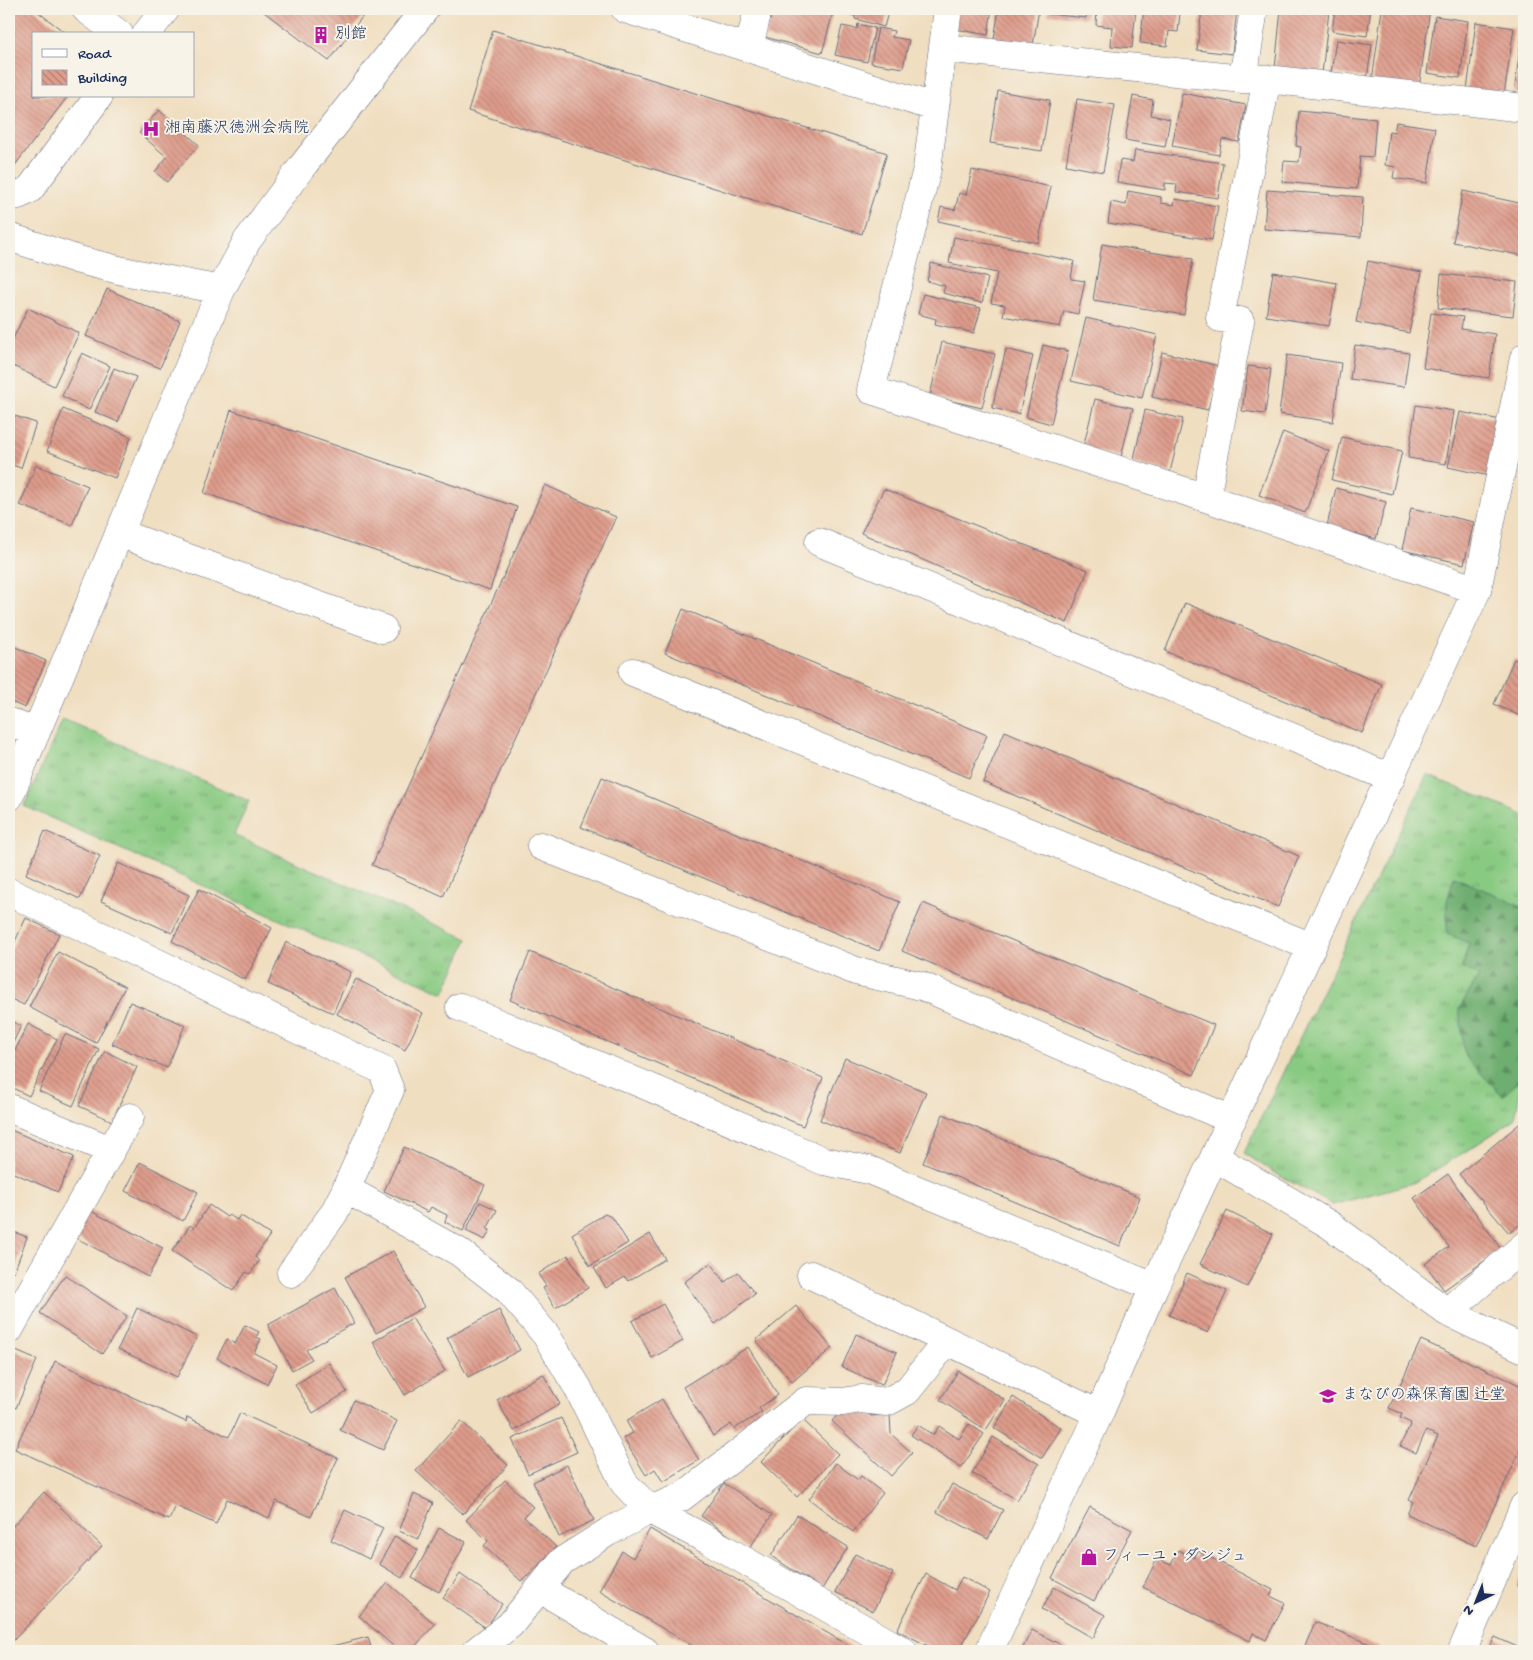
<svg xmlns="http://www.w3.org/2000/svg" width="1533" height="1660" font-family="'Gochi Hand','Klee One',sans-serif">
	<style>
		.grass { fill: url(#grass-tufts); stroke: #527c70 }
		.forest { fill: url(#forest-firs); stroke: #446e67 }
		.building { fill: url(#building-back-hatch) }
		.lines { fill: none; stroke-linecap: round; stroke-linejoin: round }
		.minor-casing { stroke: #666c80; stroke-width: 29 }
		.minor { stroke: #fff; stroke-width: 28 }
		.labels { text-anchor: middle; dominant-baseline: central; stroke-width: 4; stroke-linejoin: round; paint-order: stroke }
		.poi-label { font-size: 16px; fill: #1b2f5e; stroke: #f7f3e8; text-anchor: start }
	</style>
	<defs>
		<pattern id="grass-tufts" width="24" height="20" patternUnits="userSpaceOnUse" patternTransform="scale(1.25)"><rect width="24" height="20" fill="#89ca82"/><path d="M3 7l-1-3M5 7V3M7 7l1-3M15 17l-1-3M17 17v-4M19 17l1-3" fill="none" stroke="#6fa46e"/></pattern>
		<pattern id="forest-firs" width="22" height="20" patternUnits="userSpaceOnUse" patternTransform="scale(1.25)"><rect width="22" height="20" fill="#6eae70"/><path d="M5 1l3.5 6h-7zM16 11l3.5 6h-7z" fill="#5a8e5f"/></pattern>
		<pattern id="building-back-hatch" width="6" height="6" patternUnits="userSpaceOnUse" patternTransform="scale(1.25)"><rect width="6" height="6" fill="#df9c8b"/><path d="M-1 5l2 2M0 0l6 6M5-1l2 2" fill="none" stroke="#b48075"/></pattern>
	</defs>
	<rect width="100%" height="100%" fill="#f7f3e8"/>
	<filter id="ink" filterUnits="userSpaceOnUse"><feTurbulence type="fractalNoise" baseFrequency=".02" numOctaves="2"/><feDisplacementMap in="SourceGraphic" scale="10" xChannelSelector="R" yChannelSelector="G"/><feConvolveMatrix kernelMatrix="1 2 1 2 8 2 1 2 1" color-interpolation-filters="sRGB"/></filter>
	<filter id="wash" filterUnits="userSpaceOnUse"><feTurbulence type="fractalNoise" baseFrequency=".0096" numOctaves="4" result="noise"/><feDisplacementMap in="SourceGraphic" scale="20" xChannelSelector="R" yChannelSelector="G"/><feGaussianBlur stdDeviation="1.12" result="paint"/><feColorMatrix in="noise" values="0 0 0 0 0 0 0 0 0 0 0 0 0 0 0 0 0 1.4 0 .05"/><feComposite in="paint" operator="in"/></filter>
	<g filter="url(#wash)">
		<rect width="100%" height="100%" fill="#f0dec0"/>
		<path class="grass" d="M63,719L249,801L234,835L468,939L444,993L24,806Z
			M1427,775L1524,815V1085L1521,1086L1515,1119L1476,1145L1416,1182L1333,1205L1273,1172L1244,1153Z"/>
		<path class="forest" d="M1454,877L1524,907V1076L1503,1096L1465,1057L1459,1009L1479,976L1462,967L1469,943L1447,934V901Z"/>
		<g id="blocks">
			<path class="building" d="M9,9H34L67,34H34V96H68L9,173Z
				M260,9H368L329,61Z
				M773,9H834L822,53L765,37Z
				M844,9H889L884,27L855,19V16L843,12Z
				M953,9H992L988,35L950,28Z
				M999,9H1039L1033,45L994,39Z
				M1049,9H1087L1086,18L1048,14Z
				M1097,9H1136L1132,48L1111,46L1112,27L1096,25Z
				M1144,9L1180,13L1178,32L1169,31L1167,46L1140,43Z
				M1202,9H1237L1232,54L1197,50Z
				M1281,9L1329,11L1322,74L1275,69Z
				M1335,9H1371L1367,36L1332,31Z
				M1382,9H1430L1419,88L1372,81Z
				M1435,16L1468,21L1460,78L1427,73Z
				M1476,22L1514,28L1504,95L1467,90Z
				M858,24L875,28L867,62L835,55L842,26L857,29Z
				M1523,26H1524V94L1514,93Z
				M878,28L894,31L892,37L909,40L903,68L871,63Z
				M493,30L887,153L862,234L468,111Z
				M1336,40L1372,45L1367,78L1331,73Z
				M998,91L1050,100L1042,151L990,143Z
				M1182,93L1246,105L1239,142L1222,139L1219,155L1172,146Z
				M1133,96L1153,100L1151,115L1170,119L1165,147L1125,140Z
				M1077,99L1115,105L1103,172L1066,165Z
				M159,110L199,145L167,182L155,172L167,157L139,133Z
				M1299,111L1376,119L1373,157L1360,156L1357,189L1282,182L1284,161L1299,162L1301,147L1296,146Z
				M1396,122L1435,128L1427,183L1393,178L1395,167L1385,165L1389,131L1394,132Z
				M1135,150L1223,163L1218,198L1176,192L1177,184L1165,183V190L1117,182L1120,160L1133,162Z
				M972,170L1051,187L1038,243L938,221L941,207L955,210L959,193L966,195Z
				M1267,190L1363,197L1361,237L1264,229Z
				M1128,191L1161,197V203L1174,205L1175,199L1218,206L1212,240L1108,223L1111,202L1126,205Z
				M1463,191L1524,204V256L1453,242Z
				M954,237L1074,261L1071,279L1085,281L1078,314L1064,311L1060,327L1003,316L1005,305L991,303L997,273L949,263Z
				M1102,244L1193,259L1184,315L1093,300Z
				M1368,261L1422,272L1409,333L1356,322Z
				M931,263L988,278L982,303L943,293L945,286L927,281Z
				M1273,272L1337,283L1329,326L1266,316Z
				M1441,274L1517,282L1513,316L1438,308Z
				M107,289L180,321L160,368L86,336Z
				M923,294L981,308L974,333L935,324L936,319L918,314Z
				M28,308L79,333L54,386L9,364V347Z
				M1431,313L1463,317L1461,329L1495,334L1489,378L1423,368Z
				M1086,318L1157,335L1142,398L1071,381Z
				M942,342L995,354L982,408L930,396Z
				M1043,345L1068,351L1051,424L1026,417Z
				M1355,345L1409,353L1404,387L1350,379Z
				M1006,349L1033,356L1019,414L992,408Z
				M1162,352L1219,366L1208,410L1152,397Z
				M82,353L110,366L89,410L62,396Z
				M1287,355L1341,363L1333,422L1279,414Z
				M1248,366L1271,369L1265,414L1242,411Z
				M114,368L136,377L118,422L95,412Z
				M1095,399L1133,408L1121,457L1083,448Z
				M1416,405L1454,411L1446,464L1408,458Z
				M63,409L131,437L115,478L47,451Z
				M231,410L517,507L490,590L204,493Z
				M1145,410L1183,419L1170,472L1133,463Z
				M1460,412L1501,420L1489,476L1448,467Z
				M9,414L36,423L21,468L9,464Z
				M1283,432L1329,451L1305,513L1259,495Z
				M1342,437L1402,451L1392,494L1332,480Z
				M36,465L88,486L72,525L20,505Z
				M545,485L616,517L443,897L372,865Z
				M1336,488L1386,502L1376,539L1327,526Z
				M884,489L1088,570L1067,623L861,533Z
				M1411,508L1474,522L1464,564L1402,550Z
				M1185,603L1382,684L1362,733L1165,651Z
				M683,609L987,735L969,778L665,653Z
				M9,644L46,661L25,708L9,701Z
				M1514,659L1524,664V718L1494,704Z
				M1005,731L1299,856L1278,907L983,782Z
				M602,777L900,902L879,951L581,827Z
				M45,831L100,856L80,899L26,874Z
				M118,863L189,895L172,933L101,901Z
				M199,889L272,928L245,980L172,941Z
				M923,903L1214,1025L1194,1075L902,951Z
				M26,918L59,934L24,1005L9,998V954Z
				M286,942L351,972L333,1013L268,984Z
				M58,952L125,987L96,1043L29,1007Z
				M530,952L823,1078L803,1126L510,1000Z
				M356,979L423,1013L405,1050L337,1014Z
				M130,1002L185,1025L167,1068L112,1044Z
				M9,1020L21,1026L9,1051Z
				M28,1024L57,1039L29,1096L9,1086V1063Z
				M65,1034L99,1049L73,1106L39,1091Z
				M105,1051L137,1067L112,1121L79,1106Z
				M845,1058L926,1092L900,1153L820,1120Z
				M943,1114L1140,1197L1120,1246L923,1163Z
				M1524,1120V1221L1509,1233L1459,1174Z
				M11,1130L74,1157L58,1192L9,1171V1136Z
				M404,1147L485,1185L463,1231L445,1222L447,1215L431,1207L428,1212L384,1191Z
				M140,1162L198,1192L183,1221L125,1191Z
				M1448,1174L1501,1249L1444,1290L1425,1264L1449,1247L1414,1198Z
				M480,1202L497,1210L487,1229L490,1230L485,1240L466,1231Z
				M209,1205L227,1217L229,1215L237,1220L240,1215L270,1235L255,1257L259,1261L250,1274L246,1272L233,1291L172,1251L190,1225L194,1228Z
				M85,1208L163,1248L148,1277L71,1235Z
				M1227,1211L1273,1234L1247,1287L1200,1264Z
				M605,1214L613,1218L628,1243L590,1266L572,1234Z
				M9,1230L27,1237L14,1272L9,1270Z
				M650,1234L665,1259L628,1281L625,1277L606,1288L594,1268Z
				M393,1251L424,1307L376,1333L345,1277Z
				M568,1255L588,1288L555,1308L543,1288L546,1286L538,1274Z
				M711,1263L725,1282L738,1272L755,1294L715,1324L684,1282Z
				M1187,1273L1227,1291L1208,1333L1169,1315Z
				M65,1275L127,1316L102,1354L40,1313Z
				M335,1288L354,1323L306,1350L312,1359L292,1370L268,1325Z
				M663,1304L683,1341L652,1358L632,1321Z
				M796,1306L832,1348L792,1382L756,1340Z
				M137,1308L197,1337L177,1377L118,1349Z
				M499,1310L520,1350L468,1377L447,1338Z
				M412,1318L445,1371L405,1395L373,1342Z
				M245,1325L259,1332L256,1337L261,1339L254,1353L277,1365L267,1384L217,1358L227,1339L235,1344Z
				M856,1334L897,1352L882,1385L842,1367Z
				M1421,1340L1524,1387V1442L1476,1546L1407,1514L1413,1502L1409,1500L1438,1436L1426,1431L1416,1453L1400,1446L1411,1423L1400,1418L1402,1414L1389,1408Z
				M748,1347L778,1395L759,1408L762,1412L734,1429L731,1424L713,1436L683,1387Z
				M9,1348L37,1360L16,1408L9,1405Z
				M55,1361L186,1422L187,1417L229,1437L240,1413L338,1458L311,1517L276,1501L269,1518L227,1499L216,1524L176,1506L169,1520L15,1449Z
				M329,1363L347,1392L313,1413L295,1385Z
				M958,1371L1005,1400L986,1430L940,1400Z
				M543,1374L560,1404L514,1431L497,1400Z
				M1013,1397L1061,1428L1042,1458L994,1428Z
				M662,1399L699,1460L663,1482L655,1469L646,1475L623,1438L633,1433L626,1421Z
				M354,1400L397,1421L383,1450L340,1430Z
				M847,1404L859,1405L871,1416L890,1414L891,1434L912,1453L891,1476L832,1421Z
				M561,1418L577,1452L528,1474L512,1439Z
				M802,1419L838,1454L797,1497L761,1462Z
				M461,1421L508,1465L463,1514L416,1471Z
				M969,1424L984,1434L961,1468L911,1435L918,1425L933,1435L939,1426L959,1439Z
				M993,1437L1039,1464L1017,1500L972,1473Z
				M836,1463L858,1480L861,1476L883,1493L853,1532L809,1499Z
				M567,1465L594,1520L559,1537L533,1482Z
				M505,1480L533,1507L524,1517L556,1547L522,1582L484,1546L488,1541L466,1520Z
				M724,1483L772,1515L749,1549L701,1516Z
				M952,1484L1003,1510L988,1539L937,1512Z
				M44,1492L102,1546L12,1642L9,1639V1530Z
				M414,1494L433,1503L418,1539L399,1531Z
				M1090,1507L1132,1530L1094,1601L1052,1578Z
				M345,1510L383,1528L369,1559L331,1540Z
				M797,1515L848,1547L822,1589L771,1556Z
				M439,1528L466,1542L439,1592L412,1578Z
				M650,1529L858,1651H701L599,1591L622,1551L633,1558Z
				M395,1536L418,1550L402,1578L379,1564Z
				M1178,1550L1194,1558L1198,1551L1273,1590L1270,1596L1285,1603L1266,1640L1253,1633L1250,1641L1143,1587L1157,1559L1171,1565Z
				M855,1554L893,1573L873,1611L835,1592Z
				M1524,1569V1589L1517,1586Z
				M460,1574L502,1604L486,1628L443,1598Z
				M926,1574L955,1590L962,1577L990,1592L959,1651H938L897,1630Z
				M388,1583L435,1624L411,1651H399L359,1616Z
				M1054,1587L1105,1615L1093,1638L1042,1609Z
				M1315,1622L1378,1647L1376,1651H1303Z
				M1032,1630L1073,1651H1021Z
				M368,1637L372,1651H329L328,1647Z
				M1495,1637L1524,1650V1651H1488Z"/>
		</g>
	</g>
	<g filter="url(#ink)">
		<use href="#blocks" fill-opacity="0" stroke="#666c80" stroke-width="1"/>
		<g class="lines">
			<g class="minor-casing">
				<path id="minor" d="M86,9L119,34
					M625,9L934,107
					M948,9L927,169L871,390L1206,498L1477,590
					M146,34L166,9
					M749,48L758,9
					M943,48L1243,79H1267L1524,108
					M1243,79L1254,9
					M9,194C16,198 23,193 30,189L99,96
					M9,237L79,260L123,271L221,290
					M1206,498L1240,321L1220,318L1267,79
					M119,533L383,629
					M819,542L1391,778
					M633,672L1312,947
					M9,722L35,732
					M9,797L221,290L247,241L301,168L425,9
					M541,846L856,971L922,986L1232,1120
					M9,892L382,1070L390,1090L346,1189L459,1252L508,1290L546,1335L578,1388L624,1483L650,1510L712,1542L903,1651
					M460,1007L824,1161L869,1170L1154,1287
					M9,1108L110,1150
					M1214,1157L1330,1225L1447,1312L1524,1349
					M291,1273L334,1213L346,1189
					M811,1275L1099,1414
					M1447,1312L1524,1246
					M9,1330L130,1117
					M540,1589L645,1651
					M476,1651L510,1625L562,1561L608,1532L650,1510L682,1497L806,1401L843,1402L861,1399L887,1402L907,1391L947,1341
					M989,1651L1099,1414L1154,1287L1477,590L1524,358
					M1462,1651L1524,1506"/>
			</g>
			<use href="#minor" class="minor"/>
		</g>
	</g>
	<defs>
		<g id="building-bare" transform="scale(1.35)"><path d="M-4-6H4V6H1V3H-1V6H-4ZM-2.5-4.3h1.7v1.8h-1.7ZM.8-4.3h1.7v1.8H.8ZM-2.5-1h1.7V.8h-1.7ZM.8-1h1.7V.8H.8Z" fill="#b5179e" stroke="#f7f3e8" stroke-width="2.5" paint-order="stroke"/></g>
		<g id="hospital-bare" transform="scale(1.35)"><path d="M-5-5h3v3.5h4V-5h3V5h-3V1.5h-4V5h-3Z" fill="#b5179e" stroke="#f7f3e8" stroke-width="2.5" paint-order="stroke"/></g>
		<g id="school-bare" transform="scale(1.35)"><path d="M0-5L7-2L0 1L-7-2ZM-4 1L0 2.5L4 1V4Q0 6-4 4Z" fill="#b5179e" stroke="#f7f3e8" stroke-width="2.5" paint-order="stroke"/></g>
		<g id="shop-bare" transform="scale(1.35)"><path d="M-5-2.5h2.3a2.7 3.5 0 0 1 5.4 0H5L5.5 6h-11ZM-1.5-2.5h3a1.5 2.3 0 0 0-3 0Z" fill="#b5179e" stroke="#f7f3e8" stroke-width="2.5" paint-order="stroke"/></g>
	</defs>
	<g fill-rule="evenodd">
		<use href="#building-bare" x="321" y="35"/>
		<use href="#hospital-bare" x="151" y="129"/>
		<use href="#school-bare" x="1328" y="1396"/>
		<use href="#shop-bare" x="1089" y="1557"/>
	</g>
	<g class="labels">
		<g class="poi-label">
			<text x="335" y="35">別館</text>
			<text x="165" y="129">湘南藤沢徳洲会病院</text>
			<text x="1342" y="1396">まなびの森保育園 辻堂</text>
			<text x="1103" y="1557">フィーユ・ダンジュ</text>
		</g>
	</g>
	<rect width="1533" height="1660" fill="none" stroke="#f7f3e8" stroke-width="30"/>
	<rect x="32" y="32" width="162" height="65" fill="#f7f3e8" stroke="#9fa5b1"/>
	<rect x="42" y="49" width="25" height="8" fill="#ffffff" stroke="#9fa5b1"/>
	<text x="78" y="58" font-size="15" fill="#1b2f5e">Road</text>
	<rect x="42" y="70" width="25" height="15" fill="url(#building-back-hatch)" stroke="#9fa5b1"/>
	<text x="78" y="82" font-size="15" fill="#1b2f5e">Building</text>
	<g transform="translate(1476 1602) rotate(223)" stroke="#f7f3e8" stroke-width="4" paint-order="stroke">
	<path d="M0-4L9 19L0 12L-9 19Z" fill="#1b2f5e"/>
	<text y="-8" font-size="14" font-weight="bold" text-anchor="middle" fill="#1b2f5e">N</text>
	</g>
</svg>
